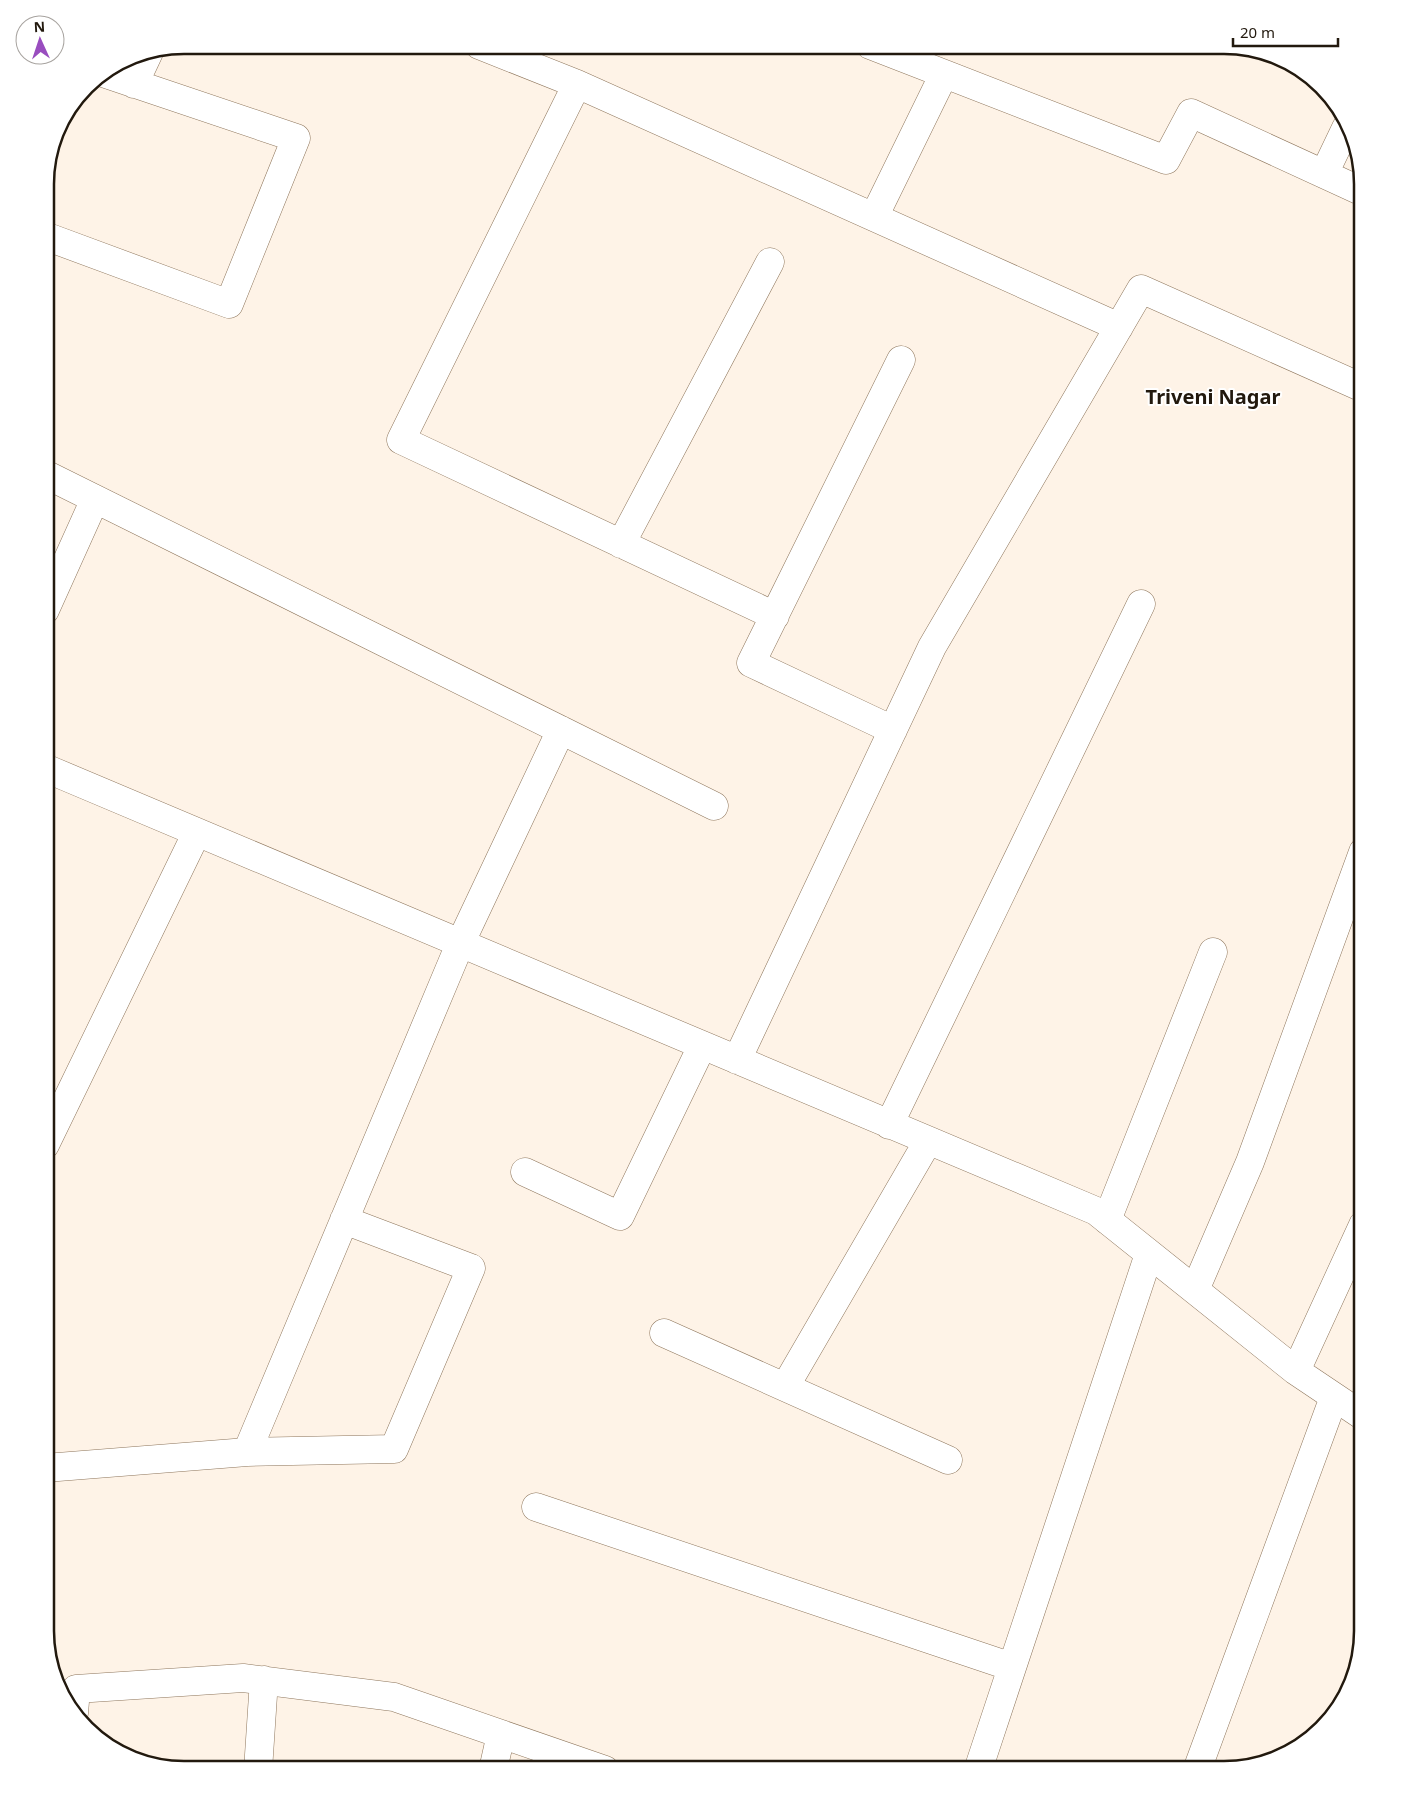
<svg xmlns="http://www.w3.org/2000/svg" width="1408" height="1815" font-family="'Noto Sans',sans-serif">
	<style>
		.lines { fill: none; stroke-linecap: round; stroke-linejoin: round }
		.minor-casing { stroke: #8e765c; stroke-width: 29 }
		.minor { stroke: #fff; stroke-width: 28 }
		.labels { text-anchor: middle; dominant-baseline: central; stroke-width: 4; stroke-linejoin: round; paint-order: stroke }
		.district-label { font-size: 20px; font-weight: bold; fill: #22190e; stroke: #fff }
		.rim { fill: none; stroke: #22190e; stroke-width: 2.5 }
	</style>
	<rect width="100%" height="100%" fill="#fef3e7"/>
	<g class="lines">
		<g class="minor-casing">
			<path id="minor" d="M479,45L577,84L1119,327
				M870,45L1166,160L1191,113L1363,192
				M134,84L149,52
				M577,84L401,440L775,616
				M1324,174L1346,128
				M874,217L944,74
				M45,236L229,304L296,138L103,73
				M45,474L714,806
				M621,544L770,262
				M45,610L95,499
				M893,730L751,663L901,360
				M45,768L1096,1211L1296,1371L1363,1416
				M737,1060L932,647L1141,289L1363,388
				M889,1125L1141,604
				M45,1145L197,832
				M525,1172L620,1216L702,1046
				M1107,1220L1213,952
				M1195,1290L1250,1162L1363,852
				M664,1333L948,1460
				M1296,1371L1363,1225
				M785,1387L928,1141
				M247,1452L460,944L561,730
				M45,1468L247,1452L394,1449L471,1268L344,1220
				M536,1507L1012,1667
				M74,1713L76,1689L243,1678L394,1697L605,1770
				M258,1770L264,1680
				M493,1770L501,1734
				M978,1770L1149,1254
				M1197,1770L1334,1397"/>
		</g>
		<use href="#minor" class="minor"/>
	</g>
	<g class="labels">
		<g class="district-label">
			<text x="1213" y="396">Triveni Nagar</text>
		</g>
	</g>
	<path d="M0 0H1408V1815H0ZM184 54H1224A130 130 0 0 1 1354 184V1631A130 130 0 0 1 1224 1761H184A130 130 0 0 1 54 1631V184A130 130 0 0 1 184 54Z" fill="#fff" fill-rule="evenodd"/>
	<path class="rim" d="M184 54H1224A130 130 0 0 1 1354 184V1631A130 130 0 0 1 1224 1761H184A130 130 0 0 1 54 1631V184A130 130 0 0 1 184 54Z"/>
	<g transform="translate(40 40) rotate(357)"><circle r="24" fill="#ffffff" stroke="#a7a39f"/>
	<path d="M0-4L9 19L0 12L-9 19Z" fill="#994dbf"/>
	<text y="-8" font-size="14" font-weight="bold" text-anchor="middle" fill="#22190e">N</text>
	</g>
	<path d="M1233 38v8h105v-8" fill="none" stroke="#22190e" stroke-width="2.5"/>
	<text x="1240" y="38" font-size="15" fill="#22190e" stroke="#ffffff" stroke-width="4" paint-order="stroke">20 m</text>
</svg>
